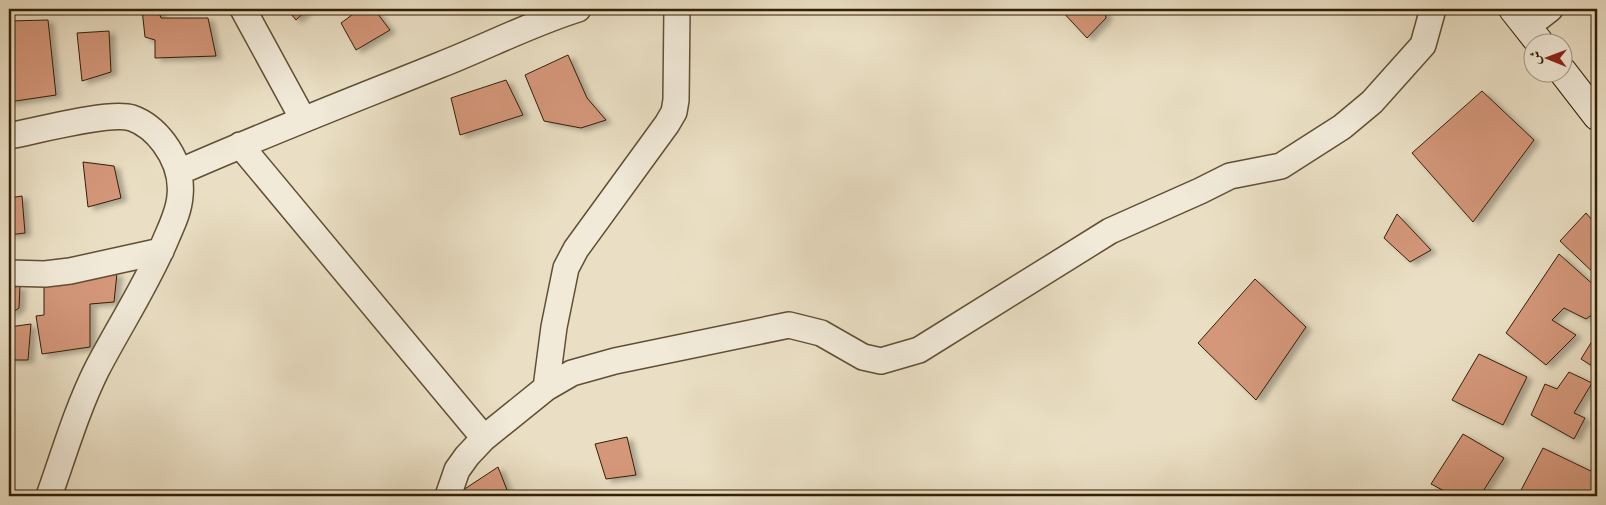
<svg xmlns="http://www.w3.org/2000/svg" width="1606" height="505" font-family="'IM FELL French Canon',Amiri,serif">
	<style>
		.building { fill: #d4977a; stroke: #331f04; filter: url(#shadow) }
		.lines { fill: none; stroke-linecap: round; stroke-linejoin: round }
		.street-casing { stroke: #614f34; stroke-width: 28 }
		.secondary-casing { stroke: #331f04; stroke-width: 30 }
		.street { stroke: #f1ead9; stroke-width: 25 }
		.secondary { stroke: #f1ead9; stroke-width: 28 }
	</style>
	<defs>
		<filter id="shadow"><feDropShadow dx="5.5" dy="3" stdDeviation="2.5" flood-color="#0004"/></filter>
	</defs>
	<rect width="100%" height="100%" fill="#eadfc4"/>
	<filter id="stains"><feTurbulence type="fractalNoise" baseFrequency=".004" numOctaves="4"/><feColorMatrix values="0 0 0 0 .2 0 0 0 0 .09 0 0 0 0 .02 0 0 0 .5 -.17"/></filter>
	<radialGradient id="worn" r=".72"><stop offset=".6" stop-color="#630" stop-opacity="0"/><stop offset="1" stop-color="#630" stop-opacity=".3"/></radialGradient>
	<path class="building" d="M142,9H158L161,18H208L216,56L155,58V40L145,37Z
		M287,9H308L296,20Z
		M360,9H374L390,30L356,50L341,23Z
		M1060,9H1105L1106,18L1087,38Z
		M48,20L56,95L9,102V21Z
		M109,31L111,72L82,81L77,33Z
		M568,55L587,98L606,120L581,128L544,121L525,75Z
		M506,80L523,115L460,135L451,98Z
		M1482,91L1534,140L1473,222L1412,153Z
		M83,162L114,166L121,198L88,207Z
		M22,196L25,233L9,235V198Z
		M1586,213L1597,226V276L1560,241Z
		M1397,214L1431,250L1410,262L1384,238Z
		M1559,254L1597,288V311L1586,319L1564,308L1552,320L1576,335L1546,365L1506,333Z
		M117,273L114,302L90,304V347L42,354L36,316L44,315V281Z
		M1255,279L1306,327L1256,400L1198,343Z
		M20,286L19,308L9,315V288Z
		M31,324L28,360H9V327Z
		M1597,333V369L1581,359Z
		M1479,354L1527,377L1503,425L1452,400Z
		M1569,372L1592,383L1574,413L1585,418L1574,439L1531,415L1545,384L1557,389Z
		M1463,434L1504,458L1480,496H1454L1431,484Z
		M627,437L636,475L606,479L595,444Z
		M1543,448L1597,474V496H1518Z
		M498,467L509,495L462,496L460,492Z"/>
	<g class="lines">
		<g class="street-casing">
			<path id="street" d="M243,9L303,119
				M1527,27L1550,9
				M9,136C36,131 109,111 132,118C146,123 155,131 164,143C175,158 182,177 180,196C179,211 172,225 166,239C147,284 120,325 97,369C77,409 64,454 49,496
				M240,145L484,438
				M179,172C265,134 353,100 440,65C486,47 530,24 578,9
				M9,273L45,274L70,271L161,251
				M546,388L554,327L566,268L576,249L667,124L674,112L676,100L677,9
				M448,496L457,470L467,456L484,438L546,388L572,373L615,361L789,325L821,333L863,357L881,361L919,350L1110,231L1200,191L1230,176L1281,166L1342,127L1372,102L1423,45L1433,9"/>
		</g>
		<g class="secondary-casing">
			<path id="secondary" d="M1513,9L1539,42
				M1563,72L1597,116"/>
		</g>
		<use href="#street" class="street"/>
		<use href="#secondary" class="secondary"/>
	</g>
	<rect width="1606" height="505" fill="none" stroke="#eadfc4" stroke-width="30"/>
	<rect x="10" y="10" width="1586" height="485" fill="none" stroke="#331f04" stroke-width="2.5"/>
	<rect x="15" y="15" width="1576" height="475" fill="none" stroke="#331f04"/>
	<g transform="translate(1548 58) rotate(271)"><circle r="24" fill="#f1ead9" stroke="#a59984"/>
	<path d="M0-4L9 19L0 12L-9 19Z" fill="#8f2418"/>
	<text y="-8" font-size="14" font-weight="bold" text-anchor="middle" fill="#331f04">ش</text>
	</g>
	<rect width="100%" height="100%" filter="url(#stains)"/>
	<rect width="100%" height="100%" fill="url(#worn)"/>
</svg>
